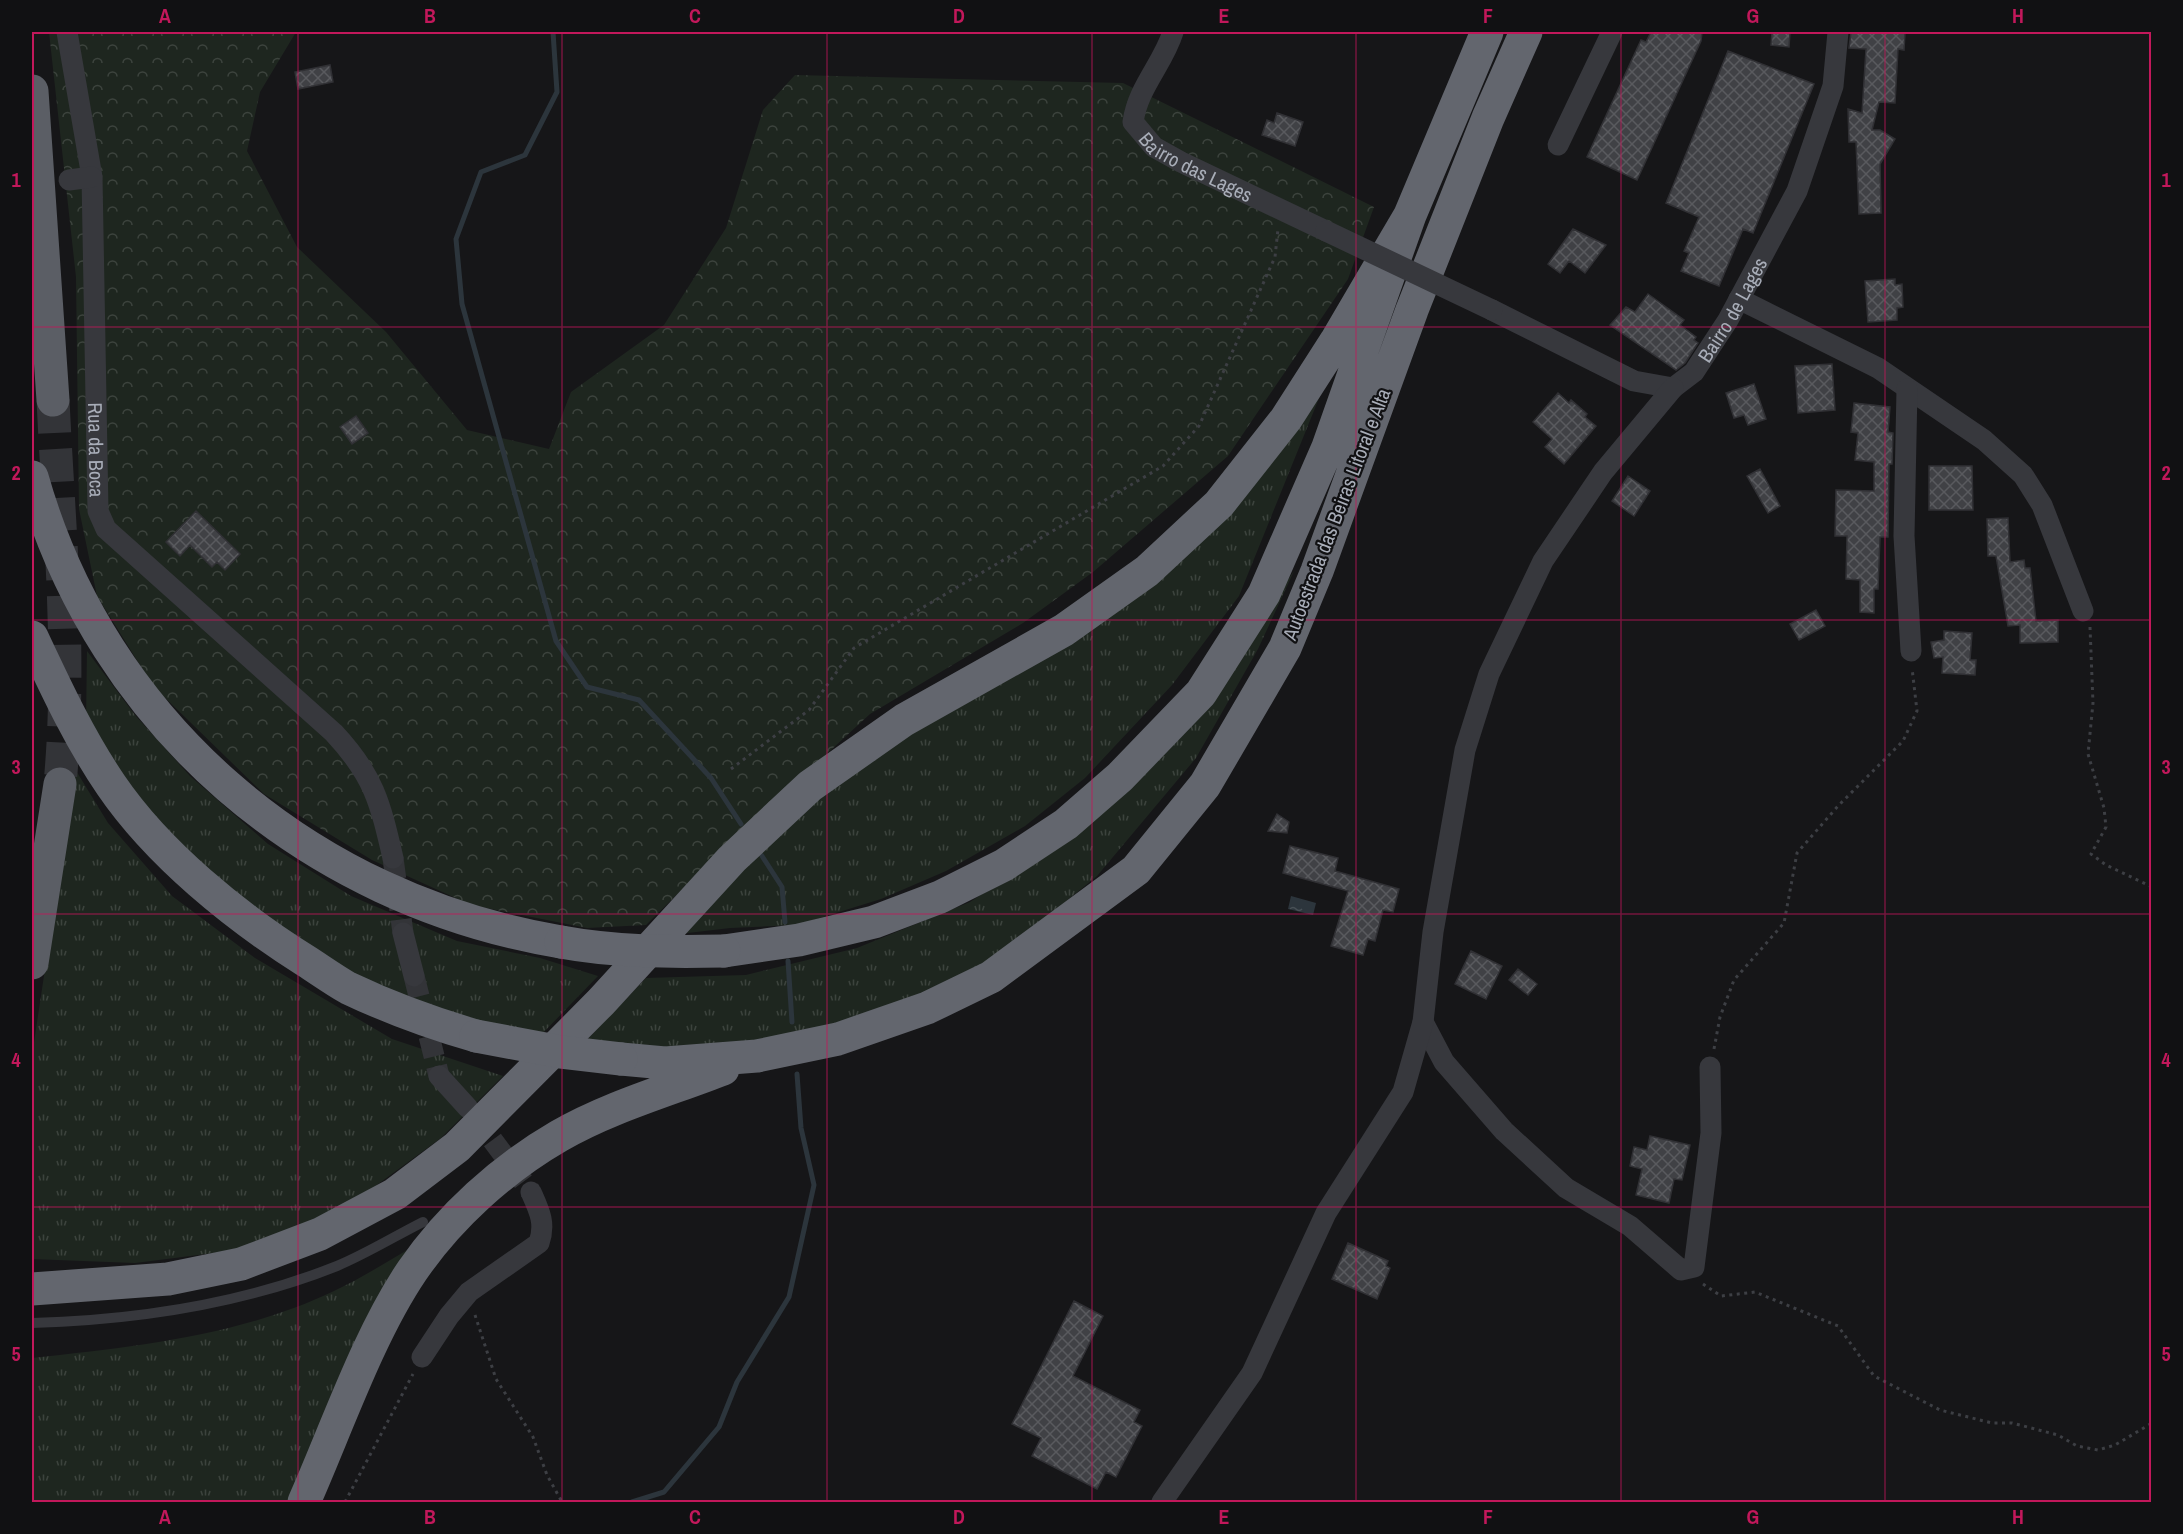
<svg xmlns="http://www.w3.org/2000/svg" width="2183" height="1534" font-family="'Archivo Narrow',sans-serif">
	<style>
		.grass { fill: url(#grass-tufts) }
		.forest { fill: url(#forest-crowns) }
		.water { fill: url(#water-ripples) }
		.lines { fill: none; stroke-linecap: round; stroke-linejoin: round }
		.stream { stroke: #2c353c; stroke-width: 5 }
		.building { fill: url(#building-cross-hatch); stroke: #303034; stroke-width: 1.5 }
		.minor-tunnel { stroke: #333438; stroke-width: 21; stroke-dasharray: 21 10; stroke-linecap: butt }
		.trunk-tunnel { stroke: #333438; stroke-width: 33; stroke-dasharray: 33 16; stroke-linecap: butt }
		.path { stroke: #3d3f44; stroke-width: 3; stroke-dasharray: 3 4.5; stroke-linecap: butt }
		.service { stroke: #37383d; stroke-width: 10 }
		.minor { stroke: #37383d; stroke-width: 21 }
		.trunk { stroke: #5b5e65; stroke-width: 33 }
		.motorway { stroke: #63666e; stroke-width: 33 }
		.minor-bridge { stroke: #37383d; stroke-width: 21 }
		.motorway-bridge { stroke: #63666e; stroke-width: 33 }
		.grid { fill: none; stroke: #c2185b; stroke-width: 1.5; stroke-opacity: 0.55 }
		.labels { text-anchor: middle; dominant-baseline: central; stroke-width: 4.5; stroke-linejoin: round; paint-order: stroke }
		.street-label { font-size: 20px; fill: #a8adb8; stroke: #111113 }
		.neatline { fill: none; stroke: #c2185b; stroke-width: 2 }
		.grid-label { font-size: 20px; text-anchor: middle; font-weight: bold; fill: #c2185b }
	</style>
	<defs>
		<pattern id="grass-tufts" width="24" height="20" patternUnits="userSpaceOnUse" patternTransform="scale(1.5)"><rect width="24" height="20" fill="#1e261f"/><path d="M3 7l-1-3M5 7V3M7 7l1-3M15 17l-1-3M17 17v-4M19 17l1-3" fill="none" stroke="#3c433d"/></pattern>
		<pattern id="forest-crowns" width="20" height="18" patternUnits="userSpaceOnUse" patternTransform="scale(1.5)"><rect width="20" height="18" fill="#1e261f"/><path d="M2 6a3 3 0 1 1 6 0M12 15a3 3 0 1 1 6 0" fill="none" stroke="#3c433d"/></pattern>
		<pattern id="water-ripples" width="26" height="14" patternUnits="userSpaceOnUse" patternTransform="scale(1.5)"><rect width="26" height="14" fill="#2c353c"/><path d="M2 4q2-2 4 0t4 0M15 11q2-2 4 0t4 0" fill="none" stroke="#485056"/></pattern>
		<pattern id="building-cross-hatch" width="8" height="8" patternUnits="userSpaceOnUse" patternTransform="scale(1.5)"><rect width="8" height="8" fill="#404145"/><path d="M0 0l8 8M0 8l8-8" fill="none" stroke="#595a5e"/></pattern>
	</defs>
	<rect width="100%" height="100%" fill="#161618"/>
	<path class="grass" d="M1330,371L1239,596L1172,685L1085,778L1025,826L946,871L881,899L797,925L730,928L679,934L829,785L904,732L1039,661Z
		M1294,571L1258,649L1196,758L1097,876L992,962L909,1003L844,1025L711,1051L584,1043L646,978L746,975L857,948L970,902L1069,837L1181,735Z
		M87,651L135,715L190,776L268,844L351,896L457,941L540,958L598,976L541,1035L401,1002L321,960L224,885L158,823L86,725Z
		M75,769L108,823L172,896L255,958L392,1039L503,1076L441,1138L359,1198L253,1248L135,1263L32,1259V1056Z
		M414,1246L288,1502H32V1358C134,1347 240,1336 334,1291C362,1278 388,1261 414,1246Z"/>
	<path class="forest" d="M49,32H296L260,92L247,151L297,247L386,332L467,430L549,449L571,392L664,325L726,228L763,110L795,75L1123,83L1374,207L1348,279L1228,456L1093,572L1023,623L870,714L719,853L646,925L587,928L471,905L372,860L264,794L153,686L97,596L79,509L76,277Z"/>
	<path class="water" d="M1291,896L1316,903L1313,915L1288,909Z"/>
	<g class="lines">
		<path class="stream" d="M553,32L557,92L525,155L481,172L456,239L462,304L556,641L587,687L639,700L711,778L741,824
			M762,856L782,887L785,922
			M788,961L792,1022
			M632,1502L664,1492L719,1427L737,1382L789,1297L814,1185L801,1128L797,1074"/>
	</g>
	<path class="building" d="M1651,32H1702L1701,41L1637,180L1587,157L1641,40L1646,42Z
		M1772,32H1790L1789,47L1771,45Z
		M1851,32H1905L1904,50L1898,49L1895,103L1879,102L1872,130H1880L1895,139L1880,164L1881,213L1859,214L1856,142H1849L1848,109L1862,113L1866,49L1849,48Z
		M1728,51L1814,84L1753,233L1743,229L1719,286L1681,271L1689,253L1684,251L1699,217L1666,203Z
		M330,65L333,82L298,89L295,72Z
		M1277,113L1303,122L1295,146L1262,135L1267,120L1274,123Z
		M1573,229L1606,245L1585,273L1569,261L1560,273L1548,264Z
		M1895,279V285L1902,284L1903,307L1897,308V320L1868,322L1865,281Z
		M1648,294L1684,320L1680,325L1696,337L1694,340L1698,343L1685,363L1676,370L1610,325L1626,307L1635,312Z
		M1832,364L1835,410L1798,413L1795,366Z
		M1754,384L1766,419L1748,425L1744,415L1734,418L1726,393Z
		M1558,393L1569,403L1571,400L1587,414L1585,417L1596,426L1564,464L1545,447L1552,439L1533,422Z
		M1854,403L1890,407L1888,432L1893,433L1892,464H1889L1888,537H1880L1878,589H1874V613L1860,612V580L1846,579L1847,536H1835L1836,490L1874,491V462L1855,460L1858,433L1851,432Z
		M356,416L368,433L352,444L340,427Z
		M1929,466H1972L1973,510H1929Z
		M1760,469L1780,506L1768,513L1747,476Z
		M1628,476L1650,491L1634,516L1612,501Z
		M196,511L240,554L225,570L217,562L212,567L190,545L180,556L166,542Z
		M2008,518L2010,562L2024,560L2025,568H2030L2036,621L2058,620V642L2020,643V625L2008,626L1996,556H1988L1987,519Z
		M1816,610L1825,626L1799,640L1790,624Z
		M1944,631L1972,633L1970,660H1976L1975,675L1942,673L1943,657L1934,658L1931,642L1944,640Z
		M1277,814L1289,822L1287,833L1268,831Z
		M1290,846L1338,858L1335,871L1399,889L1393,912L1383,910L1375,941L1368,939L1363,955L1331,946L1348,891L1283,873Z
		M1471,951L1502,966L1486,999L1455,984Z
		M1518,969L1537,984L1528,995L1509,980Z
		M1650,1136L1690,1145L1682,1180L1674,1179L1669,1203L1636,1195L1642,1169L1630,1166L1634,1147L1647,1150Z
		M1348,1243L1388,1261L1386,1266L1390,1268L1377,1299L1332,1279Z
		M1074,1301L1103,1316L1073,1376L1140,1410L1134,1422L1142,1426L1116,1477L1106,1472L1097,1489L1032,1456L1041,1438L1012,1424Z"/>
	<g class="lines">
		<path class="minor-tunnel" d="M393,858L403,933
			M414,976L439,1076
			M474,1115L531,1192"/>
		<path class="trunk-tunnel" d="M53,400C59,528 72,655 60,784"/>
		<path class="path" d="M2090,627L2093,703L2088,754L2104,808L2106,827L2091,854L2106,865L2152,887
			M731,769L809,710L854,648L1163,466L1199,426L1275,257L1278,229
			M1714,1049L1720,1017L1734,980L1784,923L1797,853L1838,806L1903,741L1917,711L1912,668
			M1703,1284L1721,1296L1755,1292L1838,1326L1874,1376L1940,1410L1992,1423H2012L2058,1435L2077,1446L2098,1450L2115,1445L2152,1423
			M475,1315L496,1379L533,1437L547,1475L562,1502
			M345,1502L413,1374"/>
		<path class="service" d="M32,1323C136,1320 239,1305 337,1266C366,1254 395,1236 423,1222"/>
		<g class="minor">
			<path id="s1" d="M67,32L92,177L98,511L106,529L334,733C374,776 380,802 393,858"/>
			<path id="s2" d="M1173,32C1163,64 1138,87 1133,122L1154,147L1181,162L1326,231"/>
			<path d="M1558,145L1612,32"/>
			<path d="M69,180L92,177"/>
			<path d="M1739,299L1878,368L1984,440L2023,475L2042,505L2083,611"/>
			<path id="s3" d="M1492,310L1634,381L1673,388L1694,372L1728,320L1797,191L1833,86L1838,32"/>
			<path d="M1907,389L1904,536L1911,651"/>
			<path d="M403,933L414,976"/>
			<path d="M1423,1022L1444,1062L1504,1131L1566,1188L1630,1226L1681,1270L1694,1267L1711,1133L1710,1067"/>
			<path d="M439,1076L468,1108"/>
			<path d="M422,1357L449,1316L469,1292L539,1243C546,1223 539,1210 531,1192"/>
			<path d="M1162,1502L1252,1373L1326,1213L1403,1092L1423,1022L1433,932L1465,750L1489,674L1543,561L1603,472L1673,388"/>
		</g>
		<path class="trunk" d="M32,91L53,400
			M32,963L60,784"/>
		<path class="motorway" d="M32,477C102,725 309,900 561,942
			M32,637C56,688 79,738 111,785C158,854 236,917 306,961C320,970 334,980 348,988C390,1008 431,1023 476,1036
			M724,951L799,940L874,922L940,897L1004,865L1066,824L1120,777L1201,693L1264,594L1328,447L1410,215L1487,32
			M621,1059L665,1063L757,1056L838,1039L927,1008L991,977L1136,870L1205,785L1285,648L1317,571L1412,310L1488,118L1526,32
			M32,1289L168,1279L241,1264L320,1234L395,1194L457,1147L601,1002L732,859L810,786L904,720L1064,630L1147,571L1219,504L1286,419L1336,341L1410,215
			M304,1502C336,1430 368,1336 412,1271C449,1217 502,1169 559,1136C609,1107 669,1090 723,1069"/>
		<path class="minor-bridge" d="M1326,231L1492,310"/>
		<path class="motorway-bridge" d="M561,942C615,952 669,952 724,951
			M476,1036L561,1052L621,1059"/>
	</g>
	<path class="grid" d="M298,32V1502M562,32V1502M827,32V1502M1092,32V1502M1356,32V1502M1621,32V1502M1885,32V1502M32,327H2152M32,620H2152M32,914H2152M32,1207H2152"/>
	<g class="labels">
		<g class="street-label">
			<text stroke="none"><textPath href="#s2" startOffset="178">Bairro das Lages</textPath></text>
			<text stroke="none"><textPath href="#s3" startOffset="298">Bairro de Lages</textPath></text>
			<text stroke="none"><textPath href="#s1" startOffset="420">Rua da Boca</textPath></text>
			<text transform="translate(1336 514) rotate(-69)">Autoestrada das Beiras Litoral e Alta</text>
		</g>
	</g>
	<rect width="2183" height="1534" fill="none" stroke="#111113" stroke-width="66"/>
	<rect x="33" y="33" width="2117" height="1468" class="neatline"/>
	<g class="grid-label">
		<text x="165" y="23">A</text>
		<text x="430" y="23">B</text>
		<text x="695" y="23">C</text>
		<text x="959" y="23">D</text>
		<text x="1224" y="23">E</text>
		<text x="1488" y="23">F</text>
		<text x="1753" y="23">G</text>
		<text x="2018" y="23">H</text>
		<text x="16" y="187">1</text>
		<text x="2166" y="187">1</text>
		<text x="16" y="480">2</text>
		<text x="2166" y="480">2</text>
		<text x="16" y="774">3</text>
		<text x="2166" y="774">3</text>
		<text x="16" y="1067">4</text>
		<text x="2166" y="1067">4</text>
		<text x="16" y="1361">5</text>
		<text x="2166" y="1361">5</text>
		<text x="165" y="1524">A</text>
		<text x="430" y="1524">B</text>
		<text x="695" y="1524">C</text>
		<text x="959" y="1524">D</text>
		<text x="1224" y="1524">E</text>
		<text x="1488" y="1524">F</text>
		<text x="1753" y="1524">G</text>
		<text x="2018" y="1524">H</text>
	</g>
</svg>
